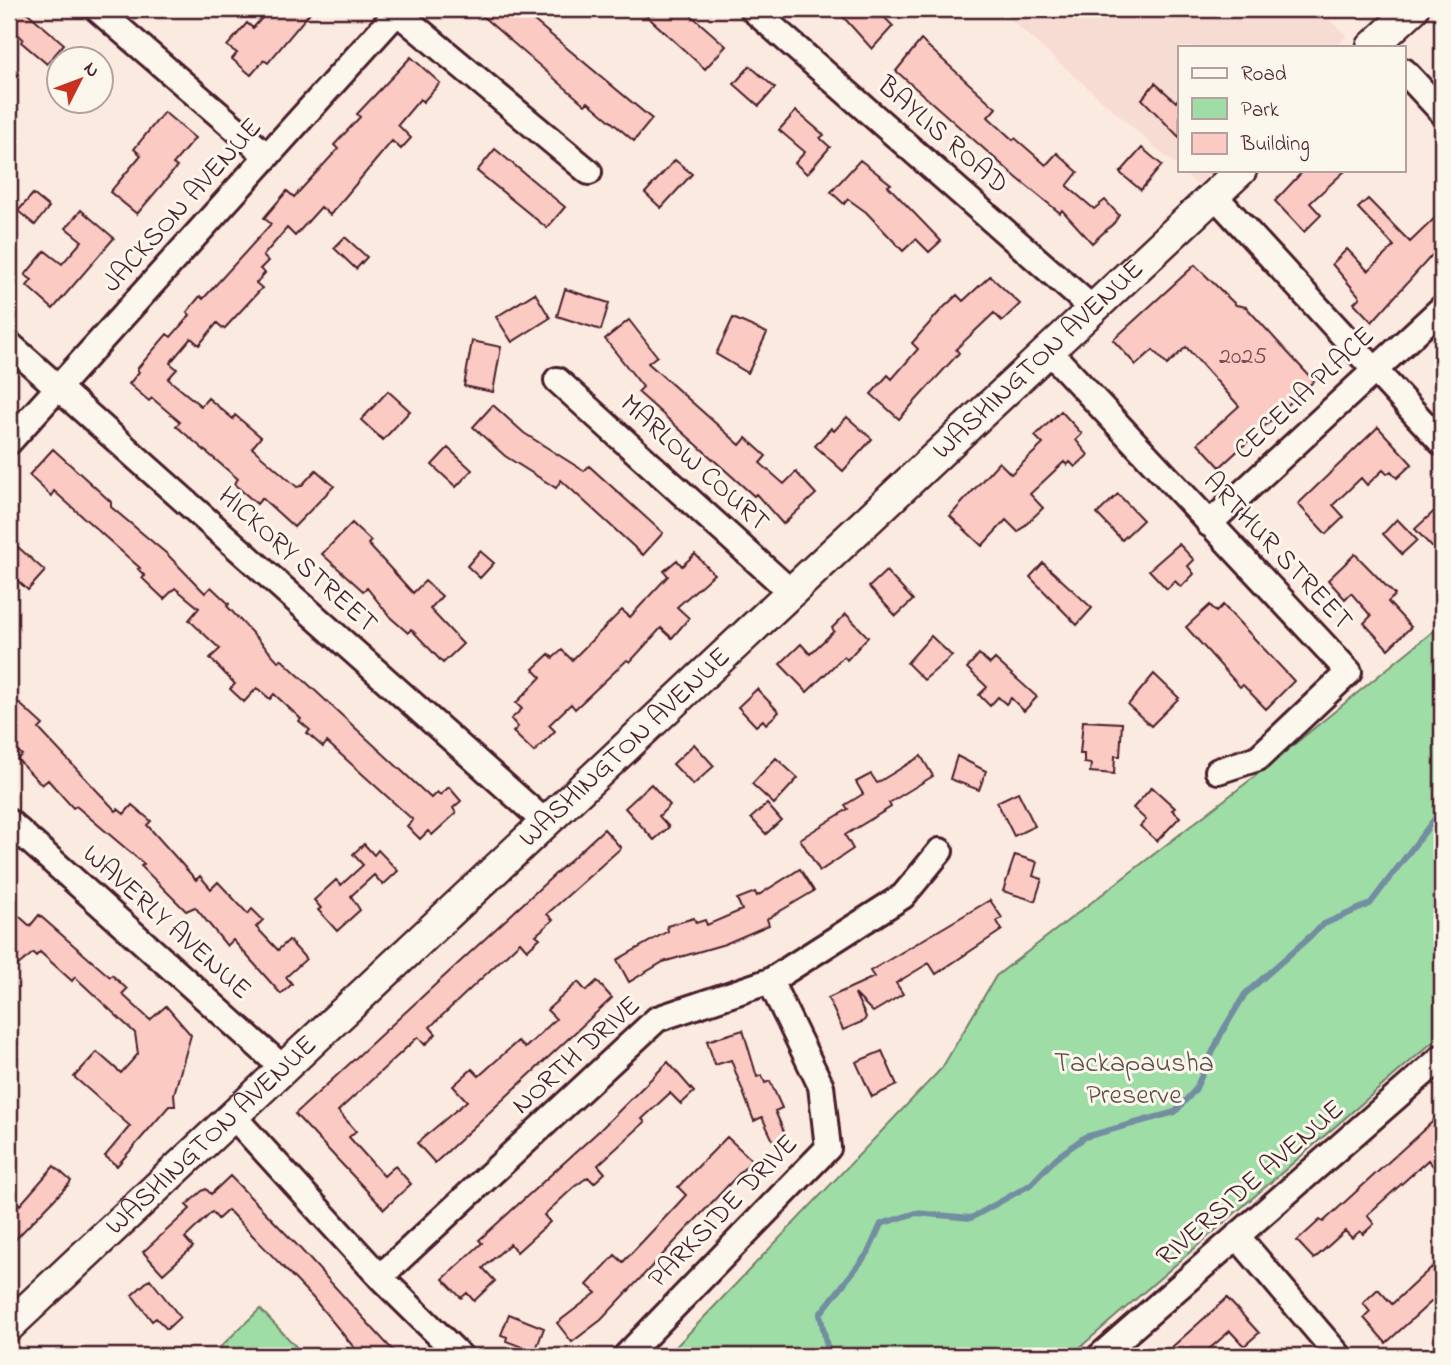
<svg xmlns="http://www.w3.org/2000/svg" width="1451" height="1365" font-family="'Indie Flower',sans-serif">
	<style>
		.built { fill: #f7dcd4 }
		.green { fill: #9edda6; stroke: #747e68; stroke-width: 2 }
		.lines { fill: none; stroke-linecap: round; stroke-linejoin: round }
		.stream { stroke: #738da1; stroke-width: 6 }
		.building { fill: #facac3; stroke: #4a1f2b; stroke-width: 2 }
		.minor-casing { stroke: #4a1f2b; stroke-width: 30 }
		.tertiary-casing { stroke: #4a1f2b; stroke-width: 35 }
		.minor { stroke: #fbf7ec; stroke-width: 24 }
		.tertiary { stroke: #fbf7ec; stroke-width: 30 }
		.labels { text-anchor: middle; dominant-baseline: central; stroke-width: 6; stroke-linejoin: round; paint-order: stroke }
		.number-label { font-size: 24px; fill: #764a51 }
		.street-label { font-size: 28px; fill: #4a1f2b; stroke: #fbf7ec }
		.park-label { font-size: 28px; fill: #5f4e4a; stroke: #fbf7ec }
	</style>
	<rect width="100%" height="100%" fill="#fbeae0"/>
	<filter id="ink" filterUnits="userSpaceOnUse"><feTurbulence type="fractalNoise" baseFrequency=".0143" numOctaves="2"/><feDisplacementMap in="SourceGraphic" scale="14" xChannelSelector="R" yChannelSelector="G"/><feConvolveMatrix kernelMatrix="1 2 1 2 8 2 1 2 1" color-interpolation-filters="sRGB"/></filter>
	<g filter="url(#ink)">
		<path class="built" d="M998,9H1317L1347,36L1336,47H1180V169Z
			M1180,170H1214L1198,185Z"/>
		<path class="green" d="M1442,624V1034L1070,1356H667L942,1068L996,976L1254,777Z
			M260,1309L305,1356H211Z"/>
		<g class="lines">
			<path class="stream" d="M829,1356L820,1314L868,1253L881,1224L916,1213L971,1218L1030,1185L1056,1158L1085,1137L1175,1112L1195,1090L1222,1032L1245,994L1324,924L1370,904L1442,809"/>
		</g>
		<path class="building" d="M14,9H23L64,44L47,64L21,42L23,39L9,26V15Z
			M270,9H313L268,63L264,60L251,75L232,59L237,53L227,46L247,23L253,28Z
			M474,9H520L652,119L634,141L588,102L585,105Z
			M639,9H684L726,46L705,69Z
			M836,9H876L893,26L872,49Z
			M921,40L996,108L988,117L1013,140L1015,138L1046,165L1057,153L1078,172L1067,186L1094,209L1105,200L1119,215L1114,223L1092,243L1062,210L1060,213L1017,178L896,71Z
			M411,57L440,83L423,102L420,99L398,125L411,138L401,149L392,141L330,215L321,207L295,236L287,228L263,256L268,261L260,269L265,273L256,283L262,288L224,329L217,323L199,345L191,338L170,363L177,369L168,379L201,406L208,398L233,419L235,415L261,437L252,448L297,487L301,486L316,470L334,486L294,527L262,498L257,504L234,484L238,479L176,426L180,422L152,398L149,401L129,384L139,372L137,369L167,334L171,337L190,315L187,312L200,296L203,299L271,224L264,218L269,212L287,191L294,197L338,149L334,145L360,117L357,114Z
			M750,66L775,88L759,106L734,84Z
			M1155,83L1176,102L1180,96V138L1142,99Z
			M796,111L824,135L820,138L830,147L807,174L795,163L805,152L779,130Z
			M164,112L195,138L173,164L177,167L137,214L110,192L141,155L134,149Z
			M1142,148L1162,165L1141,190L1120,173Z
			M495,149L565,207L547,228L477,171Z
			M675,160L692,174L661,208L645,193Z
			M860,160L891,184L888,186L941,241L929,252L916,239L903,251L866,212L848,199L844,204L831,192Z
			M1304,170H1346L1310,203L1321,215L1304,232L1275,201Z
			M33,194L49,207L35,225L18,211Z
			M1368,199L1410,242L1442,211V244L1372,322L1354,303L1360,297L1332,264L1347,249L1368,271L1394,246L1358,208Z
			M81,210L114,238L53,309L27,286L32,280L25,275L45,251L62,264L82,241L66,228Z
			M345,237L367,257L356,269L334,248Z
			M1195,265L1236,305L1246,307L1314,381L1220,467L1198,443L1239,406L1186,347L1167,365L1153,350L1136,365L1113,340Z
			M990,276L1020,304L1002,321L994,313L956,349L959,353L899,419L871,394L888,375L892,379L918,349L912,343L941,310L957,295L963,301Z
			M565,289L609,303L601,330L557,316Z
			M535,293L550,318L512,342L496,317Z
			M733,318L767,333L748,373L716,354Z
			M629,320L657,356L648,363L740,445L746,438L766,456L760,463L784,484L796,472L816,494L783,524L756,494L754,496L638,392L643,387L605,339Z
			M472,341L501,347L493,392L464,386Z
			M388,391L410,411L383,440L361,420Z
			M493,405L524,433L584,471L589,466L663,533L643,555L561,480L556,488L505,456L473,427Z
			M1061,411L1082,434L1076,440L1088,455L1075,467L1070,462L1067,465L1064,462L1030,494L1043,508L1018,532L1006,520L982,546L950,516L999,462L1011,474L1043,444L1035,436Z
			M847,417L872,439L843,471L815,446L831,428L834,431Z
			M1378,427L1412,464L1397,478L1391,471L1387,474L1383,470L1367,485L1361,478L1333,505L1344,517L1326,534L1298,504Z
			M448,448L472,470L456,487L432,465Z
			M53,449L111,502V507L167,554L205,593L211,587L229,604L227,606L279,662L281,659L431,798L437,792L440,795L449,787L461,801L453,808L456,813L432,835L428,831L420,839L407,826L413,820L327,742L323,747L307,733L310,730L299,721L301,719L274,694L270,699L257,688L244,702L230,689L235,684L210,658L220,649L189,620L199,608L175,588L164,599L142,578L145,576L138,569L140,568L54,491L51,496L29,475Z
			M1118,494L1143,520L1122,540L1097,514Z
			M1442,504V558L1415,529Z
			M1397,519L1417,540L1402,554L1383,534Z
			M352,523L371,541L368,544L413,593L425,581L442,596L430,609L463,644L443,663L411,629L408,633L391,618L367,588L363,591L322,554Z
			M9,539L45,571L28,590L9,573Z
			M1179,544L1194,560L1188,566L1194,574L1181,587L1175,581L1167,589L1149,570Z
			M480,551L494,563L480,578L467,566Z
			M695,554L714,574L677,607L689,618L672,638L661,628L630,662L627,660L575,709L571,704L549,725L555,731L534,752L513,732L518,727L511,719L522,709L516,703L541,677L533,669L549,654L553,658L562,650L572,660L622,610L630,617L668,576L664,571L677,560L682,566Z
			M1355,554L1395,595L1388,602L1411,627L1388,649L1364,623L1371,616L1351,593L1345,599L1328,580Z
			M1043,563L1092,608L1077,625L1030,577Z
			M886,571L913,600L896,616L869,587Z
			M1210,605L1216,612L1223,605L1294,681L1266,709L1243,685L1240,687L1186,627Z
			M846,614L868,637L847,660L844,656L807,692L780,664L801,644L810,654L834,631L832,628Z
			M931,636L952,656L924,680L907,663Z
			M979,654L990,664L995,659L1037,697L1024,711L1011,698L1006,704L998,697L990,706L979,695L987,687L967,668Z
			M1154,674L1179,698L1151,726L1128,705Z
			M757,689L779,712L766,724L763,720L756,726L738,707Z
			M9,694L43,725L39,729L116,811L118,809L124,814L132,805L151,821L147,825L196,880L200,876L211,889L218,882L248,914L252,909L263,920L256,927L278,950L289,940L306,959L286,977L292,984L281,994L233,940L227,946L195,907L186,911L141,866L144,864L76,806L73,808L48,780L42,785L17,759L22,755L9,743Z
			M1083,721L1122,723L1120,756H1115L1114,774L1090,772L1091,764L1084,763V754H1080Z
			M694,744L714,766L693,785L673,764Z
			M921,756L933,776L889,803L891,807L845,835L853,849L820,871L800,839L848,809L845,805L863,794L856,782L871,774L877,783Z
			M957,756L986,771L979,790L950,779Z
			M776,758L798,778L774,804L752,784Z
			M651,784L670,805L659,816L669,827L654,840L625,808Z
			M1152,787L1175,808L1172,810L1180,817L1157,841L1140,826L1146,820L1133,808Z
			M1018,792L1035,826L1014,836L997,802Z
			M767,804L781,820L766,834L751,818Z
			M604,829L621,848L547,914L553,920L536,935L540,938L527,950L520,942L430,1027L436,1034L425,1045L418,1037L338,1111L356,1131L349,1137L384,1176L395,1166L411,1184L384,1209L295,1114Z
			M364,844L374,855L378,850L398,871L383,885L374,875L351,896L360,910L337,931L318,910L321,908L314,900L336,880L341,885L363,865L353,854Z
			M1015,855L1037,862L1033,876L1042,879L1035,901L1003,891Z
			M800,869L814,891L767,919L769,925L725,944L663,962L629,982L617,960L668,931L667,926L694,918L696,923L705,920L707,925L742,910L737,899L755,892L757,896Z
			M990,900L1002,918L997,921L1002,930L936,974L929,963L896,983L903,994L873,1012L855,994L866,1017L864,1021L843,1030L828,998L874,977L870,971Z
			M9,907L30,926L39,915L110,977L112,975L127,989L122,994L150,1020L166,1006L191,1035L174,1094L175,1106H169L117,1166L105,1156L130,1126L74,1077L97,1052L121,1073L138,1054L135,1033L75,977L72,981L40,952L36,956L33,953L17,966L9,959Z
			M597,981L612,998L435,1163L417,1143L467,1101L453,1086L472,1069L479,1076L518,1041L525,1048L556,1019L547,1010L578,982L586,991Z
			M743,1030L757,1077L762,1075L765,1083L770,1081L782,1108L775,1111L789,1143L777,1149L762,1117L754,1121L731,1060L715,1065L707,1041Z
			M882,1051L897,1085L872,1097L856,1062Z
			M668,1062L694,1092L681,1104L670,1093L642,1119L645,1122L598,1165L605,1173L594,1183L588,1177L574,1187L544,1215L550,1222L517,1252L510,1244L483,1268L495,1281L474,1301L467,1293L461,1298L443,1279L482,1243L479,1240L600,1130Z
			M1442,1113V1176L1428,1160L1367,1215L1374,1224L1363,1234L1360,1231L1352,1238L1345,1231L1314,1259L1297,1241L1320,1220L1323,1222Z
			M727,1137L752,1160L601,1320L572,1342L557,1323L596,1293L587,1285L615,1255L623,1262L675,1207L686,1195L678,1187Z
			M54,1166L71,1181L69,1184L9,1246V1193L20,1205Z
			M230,1176L295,1243L398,1356H361L313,1298L228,1210L218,1219L212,1212L185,1238L193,1247L163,1274L143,1252L190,1209L186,1205L202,1191L206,1189L211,1194Z
			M1432,1267L1442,1279V1292L1386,1343L1364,1318L1370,1312L1363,1303L1378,1289L1392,1304Z
			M150,1279L180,1317L167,1329L156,1318L152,1321L132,1295Z
			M1227,1298L1259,1333L1244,1346L1230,1331L1201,1356H1162Z
			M509,1314L544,1328L535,1352L506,1341L507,1337L501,1335Z"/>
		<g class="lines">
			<g class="minor-casing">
				<path id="minor" d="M97,9L267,156
					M752,9L1093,309
					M397,12L589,172
					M1404,71L1442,112
					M1214,195L1442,443
					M9,344L545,822
					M1049,351L1349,672L1258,758L1218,771
					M557,380L791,592
					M9,442L400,9
					M1209,524L1442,308
					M9,822L283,1068
					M233,1116L380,1277L460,1356
					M1237,1236L1339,1356
					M380,1277L657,1019L770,981L903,896L940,851
					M626,1356L828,1148L821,1086L770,981
					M1100,1356L1442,1057"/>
			</g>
			<g class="tertiary-casing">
				<g id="tertiary">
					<path d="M1372,47L1413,9"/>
					<path id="s1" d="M9,1326L1241,170"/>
				</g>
			</g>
			<use href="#minor" class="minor"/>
			<use href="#tertiary" class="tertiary"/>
		</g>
	</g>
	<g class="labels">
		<g class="number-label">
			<text x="1243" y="357">2025</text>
		</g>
		<g class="street-label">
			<text transform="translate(942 136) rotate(41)">BAYLIS ROAD</text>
			<text transform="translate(183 206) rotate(-48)">JACKSON AVENUE</text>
			<text stroke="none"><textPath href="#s1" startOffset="1412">WASHINGTON AVENUE</textPath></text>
			<text transform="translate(1305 394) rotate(-43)">CECELIA PLACE</text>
			<text transform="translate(694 464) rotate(42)">MARLOW COURT</text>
			<text transform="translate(1277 552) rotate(47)">ARTHUR STREET</text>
			<text transform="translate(297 561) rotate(42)">HICKORY STREET</text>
			<text stroke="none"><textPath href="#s1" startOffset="845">WASHINGTON AVENUE</textPath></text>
			<text transform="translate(166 923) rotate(42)">WAVERLY AVENUE</text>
			<text transform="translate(577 1056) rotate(-42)">NORTH DRIVE</text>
			<text stroke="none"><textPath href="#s1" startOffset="278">WASHINGTON AVENUE</textPath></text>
			<text transform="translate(1251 1184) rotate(-41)">RIVERSIDE AVENUE</text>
			<text transform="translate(724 1212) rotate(-46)">PARKSIDE DRIVE</text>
		</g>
		<g class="park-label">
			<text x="1134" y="1064">Tackapausha<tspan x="1134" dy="32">Preserve</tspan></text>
		</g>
	</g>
	<rect width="1451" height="1365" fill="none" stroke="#fbf7ec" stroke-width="35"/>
	<rect x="18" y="18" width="1416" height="1330" fill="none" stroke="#4a1f2b" stroke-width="2.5" filter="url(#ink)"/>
	<rect x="1178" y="46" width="228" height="126" fill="#fbf7ec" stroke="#b4a19f" stroke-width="2"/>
	<rect x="1192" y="68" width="35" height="10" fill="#fbf7ec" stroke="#b4a19f" stroke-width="2"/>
	<text x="1241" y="80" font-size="21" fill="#4a1f2b">Road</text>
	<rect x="1192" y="98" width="35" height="21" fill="#9edda6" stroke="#b4a19f" stroke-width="2"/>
	<text x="1241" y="116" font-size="21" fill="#4a1f2b">Park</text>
	<rect x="1192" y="133" width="35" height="21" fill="#facac3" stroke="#b4a19f" stroke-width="2"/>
	<text x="1241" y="150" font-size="21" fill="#4a1f2b">Building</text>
	<g transform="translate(80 80) rotate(48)"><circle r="33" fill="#fbf7ec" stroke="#b4a19f" stroke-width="2"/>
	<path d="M0-5L12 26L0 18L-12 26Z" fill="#c8321e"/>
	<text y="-10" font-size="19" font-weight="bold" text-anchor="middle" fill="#4a1f2b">N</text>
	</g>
</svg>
